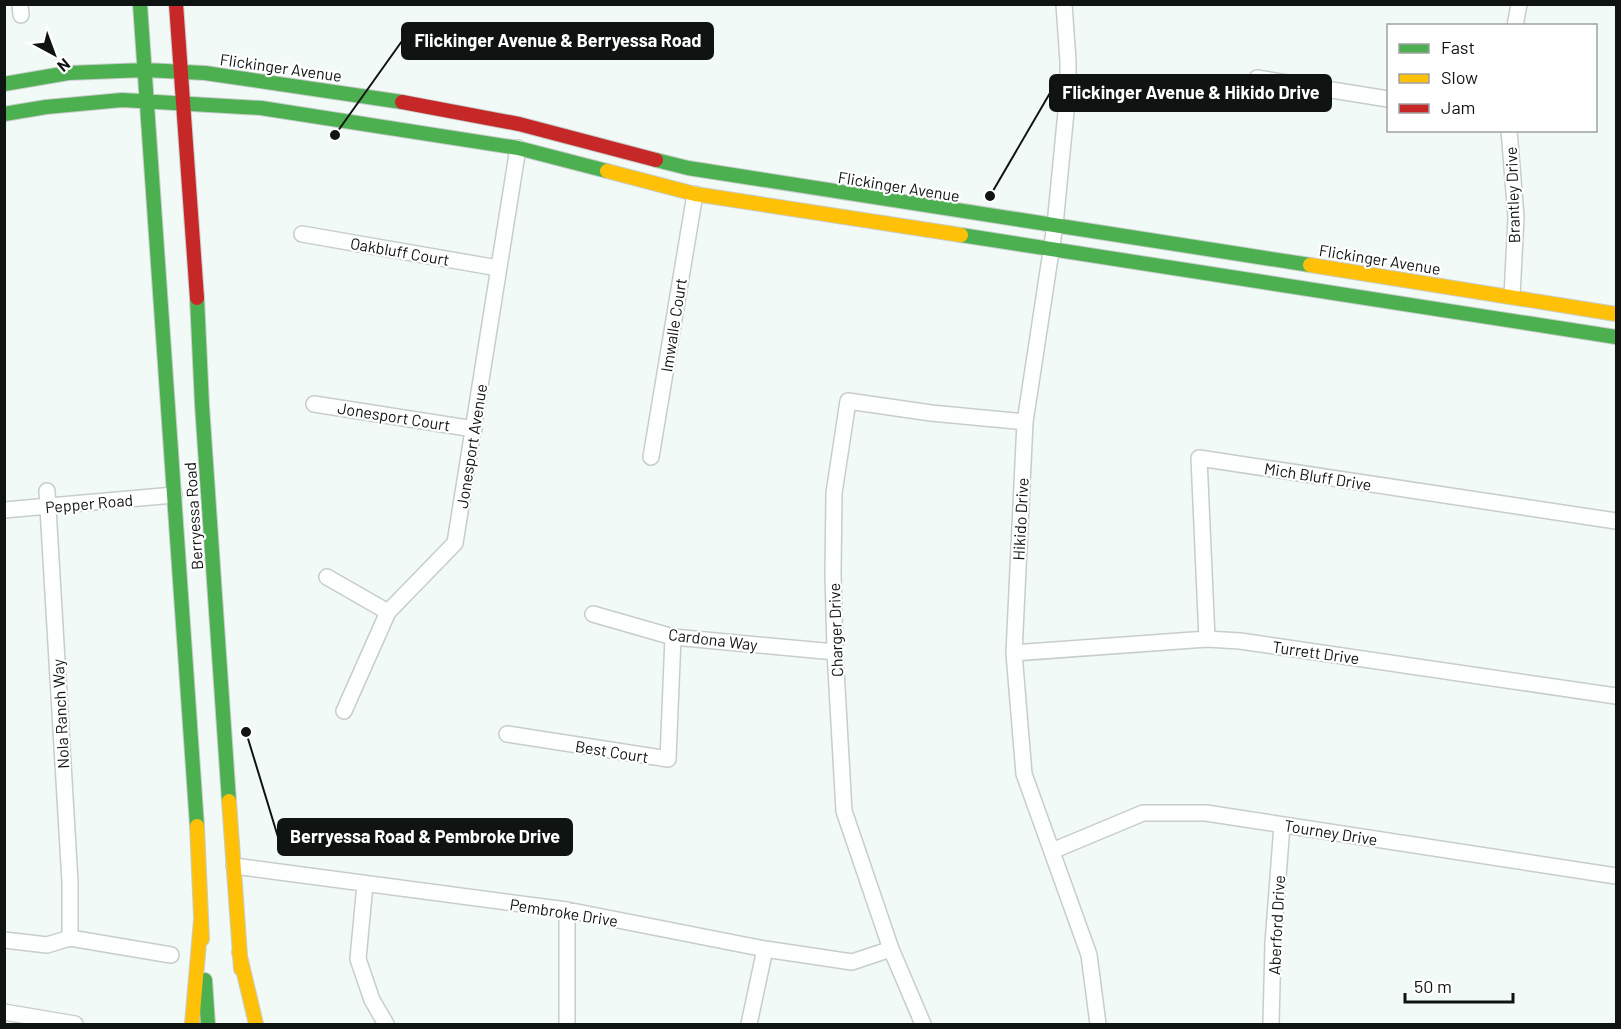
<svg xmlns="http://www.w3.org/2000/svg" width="1621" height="1029" font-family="Barlow,sans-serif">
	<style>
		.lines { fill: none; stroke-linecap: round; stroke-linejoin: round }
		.street-casing { stroke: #c7cdcb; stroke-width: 18 }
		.fast-casing { stroke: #c7cdcb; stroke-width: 16 }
		.slow-casing { stroke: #c7cdcb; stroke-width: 16 }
		.jam-casing { stroke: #c7cdcb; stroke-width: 16 }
		.street { stroke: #fdfefe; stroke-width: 15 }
		.fast { stroke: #4caf50; stroke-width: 14 }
		.slow { stroke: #ffc107; stroke-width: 14 }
		.jam { stroke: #c62828; stroke-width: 14 }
		.labels { text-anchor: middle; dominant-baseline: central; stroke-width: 4.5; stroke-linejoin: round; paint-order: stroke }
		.street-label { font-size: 16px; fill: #0f1413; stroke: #fff }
		.leader { fill: none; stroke: #0f1413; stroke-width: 2 }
		.callout-dot { fill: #0f1413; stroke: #fff; stroke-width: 2 }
		.callout { fill: #0f1413; stroke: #0f1413; stroke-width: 2 }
		.callout-label { font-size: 18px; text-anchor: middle; font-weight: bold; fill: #fff }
	</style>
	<rect width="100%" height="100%" fill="#f2faf7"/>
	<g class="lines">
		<g class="street-casing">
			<path id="street" d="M20,4L21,15
				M1064,4L1068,61V91L1055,225L1025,422L1014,653L1024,774L1089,955L1098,1024
				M1515,26L1519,4
				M1257,78L1388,99
				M1509,130L1516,217L1512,296
				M302,234L498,268
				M314,404L474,429
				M651,457L695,194
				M47,491L70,882V938
				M4,510L174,495
				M327,577L388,612
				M593,614L673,637L835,652
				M1207,639L1199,458L1616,521
				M1014,653L1207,639L1240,641L1616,696
				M344,711L388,612L455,543L518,148
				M507,734L668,759L673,637
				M1052,851L1143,813H1206L1616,876
				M234,866L567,910L765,949L852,962L891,949
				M365,884L358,959L372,1000L386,1024
				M4,940L47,945L70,938L171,955
				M4,1012L75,1024
				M567,1024V910
				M749,1024L765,949
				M923,1024L891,949L844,811L835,652L833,573L834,493L848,401L931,413L1025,422
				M1271,1024L1273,943L1282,825"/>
		</g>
		<g class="fast-casing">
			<path id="fast" d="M140,4L197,826
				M4,84L68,73L145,70L205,73L402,102
				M4,114L46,107L122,100L261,108L518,148L607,171
				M656,160L688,168L1310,265
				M961,235L1616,337
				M197,298L202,405L229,801
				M205,980L208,1024"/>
		</g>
		<g class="slow-casing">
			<path id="slow" d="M607,171L695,194L961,235
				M1310,265L1616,314
				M229,801L241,969
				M197,826L202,939
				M239,952L256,1024
				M192,1024L201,920"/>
		</g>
		<g class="jam-casing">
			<path id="jam" d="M176,4L197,298
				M402,102L519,124L656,160"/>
		</g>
		<use href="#street" class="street"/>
		<use href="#fast" class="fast"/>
		<use href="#slow" class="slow"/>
		<use href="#jam" class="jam"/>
	</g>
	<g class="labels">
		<g class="street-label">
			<text transform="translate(281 67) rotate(8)">Flickinger Avenue</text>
			<text transform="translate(899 186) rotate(9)">Flickinger Avenue</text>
			<text transform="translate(1512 195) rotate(-92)">Brantley Drive</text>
			<text transform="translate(400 251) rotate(10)">Oakbluff Court</text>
			<text transform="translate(1380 259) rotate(9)">Flickinger Avenue</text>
			<text transform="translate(673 325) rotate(-81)">Imwalle Court</text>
			<text transform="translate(394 416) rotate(9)">Jonesport Court</text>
			<text transform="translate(471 446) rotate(-81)">Jonesport Avenue</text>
			<text transform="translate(1318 476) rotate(9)">Mich Bluff Drive</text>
			<text transform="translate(89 503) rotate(-5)">Pepper Road</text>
			<text transform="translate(193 516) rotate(-94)">Berryessa Road</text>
			<text transform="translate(1020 519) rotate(-87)">Hikido Drive</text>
			<text transform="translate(835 630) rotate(-92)">Charger Drive</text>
			<text transform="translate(713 639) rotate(7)">Cardona Way</text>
			<text transform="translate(1316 652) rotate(8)">Turrett Drive</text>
			<text transform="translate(60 714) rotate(-93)">Nola Ranch Way</text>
			<text transform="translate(612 751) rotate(9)">Best Court</text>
			<text transform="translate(1331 832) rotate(9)">Tourney Drive</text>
			<text transform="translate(564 912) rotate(9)">Pembroke Drive</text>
			<text transform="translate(1276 925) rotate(-87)">Aberford Drive</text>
		</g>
	</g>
	<path class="leader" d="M335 135L402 41M990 196L1050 93M246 732L278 837"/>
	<g class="callout-dot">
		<circle cx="335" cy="135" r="6"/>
		<circle cx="990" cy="196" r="6"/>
		<circle cx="246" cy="732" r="6"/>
	</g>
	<g class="callout">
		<rect x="402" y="23" width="311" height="36" rx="6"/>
		<rect x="1050" y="75" width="281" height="36" rx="6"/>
		<rect x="278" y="819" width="294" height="36" rx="6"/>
	</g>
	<g class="callout-label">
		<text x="558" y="47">Flickinger Avenue &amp; Berryessa Road</text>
		<text x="1191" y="99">Flickinger Avenue &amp; Hikido Drive</text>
		<text x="425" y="843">Berryessa Road &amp; Pembroke Drive</text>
	</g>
	<rect width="1621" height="1029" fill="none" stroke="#0f1413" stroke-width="12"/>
	<rect x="1387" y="24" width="210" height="108" fill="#ffffff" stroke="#9fa1a1" stroke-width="1.5"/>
	<rect x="1399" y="44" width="30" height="9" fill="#4caf50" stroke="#9fa1a1" stroke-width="1.5"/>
	<text x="1441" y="54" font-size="18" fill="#0f1413">Fast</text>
	<rect x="1399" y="74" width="30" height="9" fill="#ffc107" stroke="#9fa1a1" stroke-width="1.5"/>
	<text x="1441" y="84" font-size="18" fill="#0f1413">Slow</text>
	<rect x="1399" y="104" width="30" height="9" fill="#c62828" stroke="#9fa1a1" stroke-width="1.5"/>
	<text x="1441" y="114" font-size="18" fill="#0f1413">Jam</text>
	<g transform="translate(54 54) rotate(139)" stroke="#ffffff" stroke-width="4.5" paint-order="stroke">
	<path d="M0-4.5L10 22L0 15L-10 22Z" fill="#0f1413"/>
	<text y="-9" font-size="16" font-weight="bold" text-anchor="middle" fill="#0f1413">N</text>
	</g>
	<path d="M1405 993v9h108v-9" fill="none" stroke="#0f1413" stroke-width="3"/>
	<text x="1414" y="993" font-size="18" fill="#0f1413" stroke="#ffffff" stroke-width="4.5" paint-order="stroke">50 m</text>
</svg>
